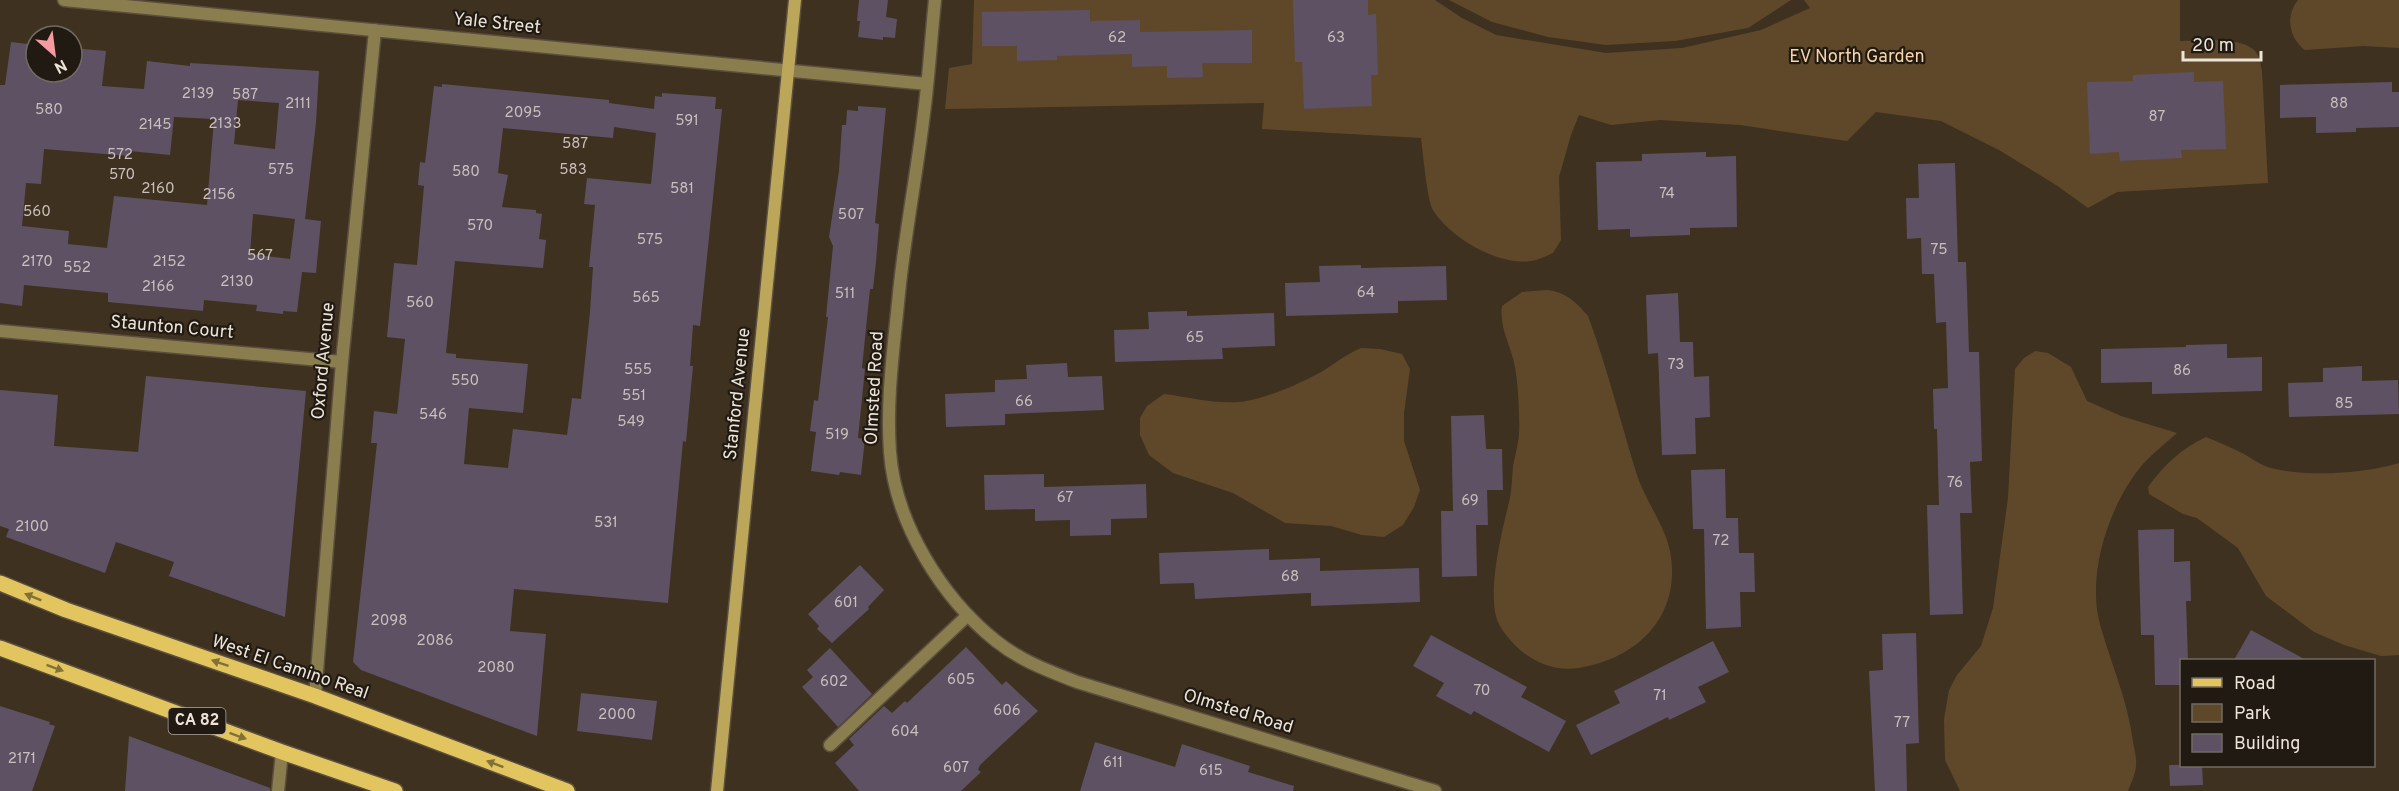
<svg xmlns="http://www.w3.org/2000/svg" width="2399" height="791" font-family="Overpass,sans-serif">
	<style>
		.green { fill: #5f482a }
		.building { fill: #5e5163; fill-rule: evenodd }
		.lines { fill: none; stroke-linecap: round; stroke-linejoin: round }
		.street-casing { stroke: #5a4e3e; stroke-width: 15 }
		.secondary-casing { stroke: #5a4e3e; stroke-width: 15 }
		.primary-casing { stroke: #5a4e3e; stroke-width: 18 }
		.street { stroke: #8a7d4e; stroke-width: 12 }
		.secondary { stroke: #bca659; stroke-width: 12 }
		.primary { stroke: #e2c55f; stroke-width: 15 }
		.oneway { fill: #817038 }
		.labels { text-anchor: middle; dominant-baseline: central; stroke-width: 4.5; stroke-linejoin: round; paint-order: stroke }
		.number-label { font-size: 15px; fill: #c9bfbc }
		.shield { fill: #201a12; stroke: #b0a79d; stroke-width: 1.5 }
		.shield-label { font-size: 16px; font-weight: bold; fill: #ede4d9 }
		.street-label { font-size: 18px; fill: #ede4d9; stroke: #201a12 }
		.park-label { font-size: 18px; fill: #f8d4a7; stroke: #201a12 }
	</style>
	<rect width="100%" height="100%" fill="#3e3120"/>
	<path class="green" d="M974,0H1435L1462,18L1496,35L1606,53L1682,48L1761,30L1810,8L1804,0H2180V41C2201,41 2249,34 2259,57C2260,61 2261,67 2262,71L2268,183L2117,192L2088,208L2056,185L1999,150L1941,121L1876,112L1847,141L1740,125L1660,120L1611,125L1579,115L1571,135L1559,177L1561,240L1553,253C1546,256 1538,260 1531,261C1499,266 1450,238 1433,210C1427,200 1423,153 1421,138L1262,129L1264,103L945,109L949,68L972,64Z
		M1449,0H1791L1748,28L1675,41L1606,45L1548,37L1492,22Z
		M2298,0H2399V48L2363,46L2305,50C2289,38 2285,16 2298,0Z
		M1547,290C1566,292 1576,302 1588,316C1607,367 1620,420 1636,472C1644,499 1664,523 1670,551C1682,615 1639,658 1579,668C1546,673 1517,654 1500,626C1484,600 1503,527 1510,498C1512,487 1512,476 1513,466C1515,456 1518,445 1519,435C1520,417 1518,384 1515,367C1511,345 1499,328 1502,306L1522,292Z
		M1361,348L1380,349L1402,354L1410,369L1404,413V441L1420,490L1414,507L1403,525L1384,537L1362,535L1331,526L1285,523L1233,493L1173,473L1149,455L1140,435V418L1147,406L1164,394C1189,397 1214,404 1239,402C1263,400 1305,382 1326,369C1338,361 1347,354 1361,348Z
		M2035,351L2048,353L2071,367L2087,401L2121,416L2177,433C2166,443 2153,453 2143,464C2109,504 2085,576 2101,628C2112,666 2128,702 2133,742C2134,749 2137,758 2136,765C2136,773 2131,783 2128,791H1960L1945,760L1944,719L1949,690L1957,675L1981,646L1993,608L2008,498L2015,369L2024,358Z
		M2206,437C2219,442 2232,448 2244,454C2251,458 2258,463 2265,466C2298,478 2365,474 2399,463V655L2381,656L2344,645L2314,632L2266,596L2238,548L2197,518L2183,514L2149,494L2148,487C2163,466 2182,448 2206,437Z"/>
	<path class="building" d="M859,0H888L886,17L897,19L895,38L883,37V40L858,37L860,21H857Z
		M1293,0H1368V15L1376,14L1378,75H1371L1372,106L1304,109L1302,62H1295Z
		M1090,10V21L1140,20V32L1252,30V63H1202L1203,77L1167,78V66L1132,67V54L1057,56V60L1017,61V46H982V12Z
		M11,42L36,45V72H72V48L106,51L102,86L144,89L147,61L190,66V63L319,71L316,123L305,219L321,221L316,273L302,272L297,312L283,311V314L256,311L257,305L204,300L203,311L108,302V293L24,285L22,306L0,303V85H5ZM238,100L279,103L275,149L234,144ZM174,117L214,119L207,205L114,196L107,248L68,244L69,231L22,226L26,183L41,184L44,149L129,156L130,151L170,155ZM253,214L295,219L290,259L250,254Z
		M2194,72V82L2223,81L2226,149L2181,150L2182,158L2120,161L2119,152L2090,154L2087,82L2133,81V75Z
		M2392,82V92H2399V127L2356,128V132L2316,133V117L2280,118V85Z
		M442,84L609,100V103L654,109L655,96L662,97V93L716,97L715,109H722L700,326L693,325L690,366H693L686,442L683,441L668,603L514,589L510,631L546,634L537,736L361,670L353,662L377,443H371L374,411L397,414L405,339L387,337L394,263L417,265L424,186L418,185L420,162L425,163L434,86L442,87ZM614,127L656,133L651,184L587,178L584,204L595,205L589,267H593L590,312L581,399L572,398L567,435L513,429L508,468L464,464L469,408L523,413L528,364L456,358V354L446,353L455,261L543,268L546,240L539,239L542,214L536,213V210L502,207L508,175L498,173L503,128L613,138Z
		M858,106L886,108L875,223L879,224L876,262L873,289H870L862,368L865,369L858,438L865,439L861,475L840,472L839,475L811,471L816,432L810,431L814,400L818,401L828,317H826L833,246L829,237L839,171L842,125H846L847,110L858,111Z
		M1706,152V157L1736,156L1737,227L1690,228V235L1630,237V229L1598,230L1596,162L1642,161V154Z
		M1955,163L1958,262H1966L1969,352H1979L1982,461L1970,462L1972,513H1960L1963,614L1930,615L1927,505H1939L1937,429H1934L1933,389L1948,388L1946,322L1936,323L1934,274H1922L1921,238L1907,239L1906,198H1919L1918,164Z
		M1361,265V268L1446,266L1447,300L1398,301V313L1286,316L1285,283L1320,282L1319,266Z
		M1678,293L1680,342H1693L1694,377L1709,376L1710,417L1695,418L1696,454L1662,455L1658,353L1648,354L1646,295Z
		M1187,311V316L1274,313L1275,346L1222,348L1223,359L1115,362L1114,330L1149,329L1148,312Z
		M2227,344V358L2262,357V391L2152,394V382L2101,383V349L2186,347V345Z
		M1067,363L1068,377L1102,376L1104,410L1005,414V425L946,427L945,394L995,392V380L1027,379L1026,365Z
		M2362,366V381L2398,380L2399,414L2289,417L2288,383L2323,382V368Z
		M146,376L306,391L285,617L169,576L174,562L116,542L105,573L6,537L9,529L0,526V390L58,395L54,446L138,452Z
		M1484,415L1486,449H1502L1503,490H1487L1488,525H1476L1477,576L1442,577L1441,511H1453L1451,416Z
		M1725,469L1726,518H1738L1739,553H1754L1755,592H1740L1741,627L1706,629L1704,529H1693L1691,470Z
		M1044,474V487L1146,484L1147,518L1111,519V535L1070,536V520L1035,521V509L985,510L984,475Z
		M2174,529V562L2190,561L2191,601H2186L2188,660H2181V685H2155L2154,635H2141L2138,530Z
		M1269,549V560L1320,558V571L1419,568L1420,602L1311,606V593L1195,599L1194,583L1160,584L1159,553Z
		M860,565L884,590L868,607L869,609L832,643L817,629L819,626L808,614Z
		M2251,630L2306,660H2234Z
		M1916,633L1919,743L1906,744L1907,791H1875L1869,671L1883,670L1882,634Z
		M1431,635L1527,687L1521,697L1566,721L1549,752L1474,711L1471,715L1436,696L1444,683L1413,666Z
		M1713,641L1729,672L1698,687L1706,702L1669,720L1668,717L1591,755L1576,725L1620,703L1614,691Z
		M966,647L1002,685L1006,681L1038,711L980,765L978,770L981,772L961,791H859L835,763L854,745L849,739L884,706L892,713L905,701L907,703Z
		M830,648L872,694L838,727L802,687L813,677L807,670Z
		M581,693L657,701L652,740L577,731Z
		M0,706L50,722L49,724L55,726L32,791H0Z
		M129,736L270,788V791H125Z
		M1095,742L1175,767L1182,744L1250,766L1248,772L1294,786L1293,791H1080Z
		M2169,765H2202L2203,785L2170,786Z"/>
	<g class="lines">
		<g class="street-casing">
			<path id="street" d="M64,0L927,84
				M935,0C931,38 929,76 924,113C917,173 905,233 899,293C894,346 886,399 890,452C895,523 942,598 996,641C1021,661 1049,671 1077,682L1435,791
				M0,331L342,362
				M315,696L342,362L375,30
				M830,745L968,615
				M278,791L282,752"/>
		</g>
		<g class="secondary-casing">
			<path id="secondary" d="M717,791L795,0"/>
		</g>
		<g class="primary-casing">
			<path id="primary" d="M0,583L66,610L315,696L567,791
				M0,648L282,752L395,791"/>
		</g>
		<use href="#street" class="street"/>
		<use href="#secondary" class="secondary"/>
		<use href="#primary" class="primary"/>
	</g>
	<defs><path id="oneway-solid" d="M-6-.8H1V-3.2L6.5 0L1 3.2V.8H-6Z" transform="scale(1.5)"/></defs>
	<g class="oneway">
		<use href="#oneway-solid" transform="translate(33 597) rotate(-158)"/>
		<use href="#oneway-solid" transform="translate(220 663) rotate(-161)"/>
		<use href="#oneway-solid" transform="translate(55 668) rotate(20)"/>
		<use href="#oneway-solid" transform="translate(238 736) rotate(20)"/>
		<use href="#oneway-solid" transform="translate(495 764) rotate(-159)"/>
	</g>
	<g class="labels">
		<g class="number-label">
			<text x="1117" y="38">62</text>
			<text x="1336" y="38">63</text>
			<text x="198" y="94">2139</text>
			<text x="245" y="95">587</text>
			<text x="298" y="104">2111</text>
			<text x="2339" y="104">88</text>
			<text x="49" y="110">580</text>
			<text x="523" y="113">2095</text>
			<text x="2157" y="117">87</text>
			<text x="687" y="121">591</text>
			<text x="225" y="124">2133</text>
			<text x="155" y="125">2145</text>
			<text x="575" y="144">587</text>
			<text x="120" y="155">572</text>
			<text x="281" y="170">575</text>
			<text x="573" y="170">583</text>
			<text x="466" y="172">580</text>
			<text x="122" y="175">570</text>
			<text x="158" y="189">2160</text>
			<text x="682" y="189">581</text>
			<text x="1667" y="194">74</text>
			<text x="219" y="195">2156</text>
			<text x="37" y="212">560</text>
			<text x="851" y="215">507</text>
			<text x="480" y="226">570</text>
			<text x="650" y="240">575</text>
			<text x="1939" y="250">75</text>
			<text x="260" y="256">567</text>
			<text x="37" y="262">2170</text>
			<text x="169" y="262">2152</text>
			<text x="77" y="268">552</text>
			<text x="237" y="282">2130</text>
			<text x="158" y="287">2166</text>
			<text x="1366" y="293">64</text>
			<text x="845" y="294">511</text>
			<text x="646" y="298">565</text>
			<text x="420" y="303">560</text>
			<text x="1195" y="338">65</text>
			<text x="1676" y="365">73</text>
			<text x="638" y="370">555</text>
			<text x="2182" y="371">86</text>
			<text x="465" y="381">550</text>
			<text x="634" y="396">551</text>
			<text x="1024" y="402">66</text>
			<text x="2344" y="404">85</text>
			<text x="433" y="415">546</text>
			<text x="631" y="422">549</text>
			<text x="837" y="435">519</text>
			<text x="1955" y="483">76</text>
			<text x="1065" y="498">67</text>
			<text x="1470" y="501">69</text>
			<text x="606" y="523">531</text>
			<text x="32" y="527">2100</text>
			<text x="1721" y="541">72</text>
			<text x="1290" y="577">68</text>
			<text x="846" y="603">601</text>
			<text x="389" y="621">2098</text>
			<text x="435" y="641">2086</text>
			<text x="496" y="668">2080</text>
			<text x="961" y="680">605</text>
			<text x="834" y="682">602</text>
			<text x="1482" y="691">70</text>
			<text x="1660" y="696">71</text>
			<text x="1007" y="711">606</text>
			<text x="617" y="715">2000</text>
			<text x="1902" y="723">77</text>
			<text x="905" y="732">604</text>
			<text x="22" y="759">2171</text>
			<text x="1113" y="763">611</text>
			<text x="956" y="768">607</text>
			<text x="1211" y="771">615</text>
		</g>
		<rect class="shield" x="168.5" y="708" width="57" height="26" rx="4.5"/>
		<g class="shield-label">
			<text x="197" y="721">CA 82</text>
		</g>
		<g class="street-label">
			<text transform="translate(497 24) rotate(6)">Yale Street</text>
			<text transform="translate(172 328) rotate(5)">Staunton Court</text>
			<text transform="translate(324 361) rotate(-85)">Oxford Avenue</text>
			<text transform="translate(875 388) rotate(-87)">Olmsted Road</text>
			<text transform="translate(738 394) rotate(-84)">Stanford Avenue</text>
			<text transform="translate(290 668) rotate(19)">West El Camino Real</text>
			<text transform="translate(1238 712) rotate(17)">Olmsted Road</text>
		</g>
		<g class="park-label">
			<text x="1857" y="57">EV North Garden</text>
		</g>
	</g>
	<rect x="2180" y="659" width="195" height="108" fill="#201a12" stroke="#726b62" stroke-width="1.5"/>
	<rect x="2192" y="678" width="30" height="9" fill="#e2c55f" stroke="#726b62" stroke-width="1.5"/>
	<text x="2234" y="689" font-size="18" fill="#ede4d9">Road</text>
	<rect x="2192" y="704" width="30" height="18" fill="#5f482a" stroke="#726b62" stroke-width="1.5"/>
	<text x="2234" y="719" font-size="18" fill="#ede4d9">Park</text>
	<rect x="2192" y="734" width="30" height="18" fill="#5e5163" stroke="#726b62" stroke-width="1.5"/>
	<text x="2234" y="749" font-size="18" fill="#ede4d9">Building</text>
	<g transform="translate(54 54) rotate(152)"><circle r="28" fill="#201a12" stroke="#726b62" stroke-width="1.5"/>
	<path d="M0-4.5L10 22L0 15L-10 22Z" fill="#f49aa0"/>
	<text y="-9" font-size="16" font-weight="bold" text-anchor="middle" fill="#ede4d9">N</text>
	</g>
	<path d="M2183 51v9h78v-9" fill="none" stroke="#ede4d9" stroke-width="3"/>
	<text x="2192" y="51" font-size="18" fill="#ede4d9" stroke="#201a12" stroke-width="4.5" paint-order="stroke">20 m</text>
</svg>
